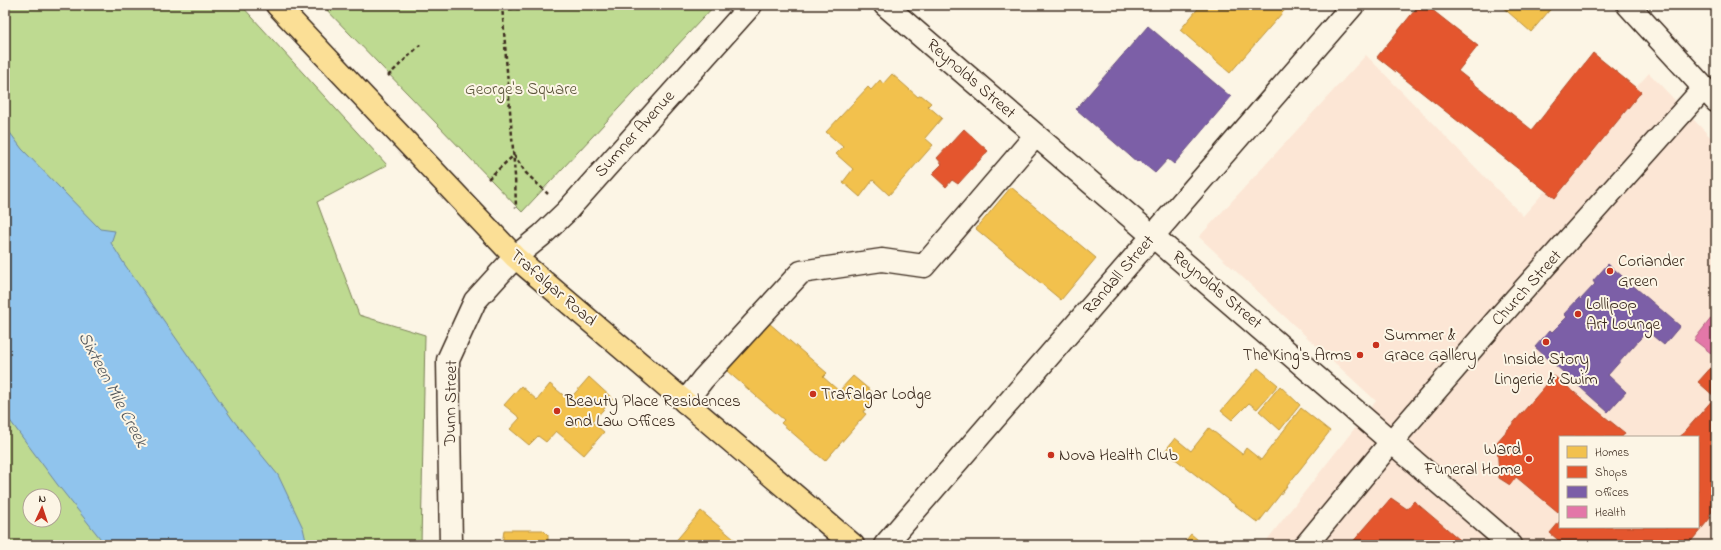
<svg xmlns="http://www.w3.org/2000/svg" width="1721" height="550" font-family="'Indie Flower',sans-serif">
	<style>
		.built { fill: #fce6d5; fill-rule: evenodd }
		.green { fill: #beda91; stroke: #7c8258; fill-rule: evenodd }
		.water { fill: #90c4ed; stroke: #6e869a }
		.homes { fill: #f2c14e; stroke: #bb9440 }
		.shops { fill: #e4572e; stroke: #b14a29 }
		.offices { fill: #7b5ea7; stroke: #684e7e }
		.health { fill: #e377a8; stroke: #b1607f }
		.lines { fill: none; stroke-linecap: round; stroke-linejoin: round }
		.minor-casing { stroke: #3b2a1e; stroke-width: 25 }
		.major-casing { stroke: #3b2a1e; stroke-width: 25 }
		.path { stroke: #3b2a1e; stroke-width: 2.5; stroke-dasharray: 4 3; stroke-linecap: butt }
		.minor { stroke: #fcf5e5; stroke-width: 22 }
		.major { stroke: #fbdf96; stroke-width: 22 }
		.poi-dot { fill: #c8321e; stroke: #fcf5e5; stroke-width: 1.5 }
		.labels { text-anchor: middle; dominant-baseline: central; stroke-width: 4; stroke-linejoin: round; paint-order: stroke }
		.street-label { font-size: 17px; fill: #3b2a1e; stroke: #fcf5e5 }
		.park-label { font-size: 17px; fill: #5c563b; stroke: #fcf5e5 }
		.poi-label { font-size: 17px; fill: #3b2a1e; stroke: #fcf5e5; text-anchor: start }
		.water-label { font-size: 18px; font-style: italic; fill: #54585c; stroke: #fcf5e5 }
	</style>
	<rect width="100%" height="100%" fill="#fcf5e5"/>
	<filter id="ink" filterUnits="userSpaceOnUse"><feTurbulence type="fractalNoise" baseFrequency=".025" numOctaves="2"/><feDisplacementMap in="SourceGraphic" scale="8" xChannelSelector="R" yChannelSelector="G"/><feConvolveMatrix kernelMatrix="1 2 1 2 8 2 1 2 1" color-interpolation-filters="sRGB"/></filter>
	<g filter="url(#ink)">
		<path class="built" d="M1366,55L1523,216L1649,73L1716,143V545H1263L1376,401L1199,237ZM1560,437H1698V527H1560Z"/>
		<path class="green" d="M5,5H241L387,165L317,202L359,315L425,335L421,545H5ZM30,496H54V520H30Z
			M322,5H715L522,212Z"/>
		<path class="water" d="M5,126L22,149L100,229L115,231L111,243L125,265L233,420L278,475L303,528L307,545H104L100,538L57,484L8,418L5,413Z"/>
		<path class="homes" d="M1201,5H1289L1230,73L1180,30Z
			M1500,5H1554L1531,32Z
			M892,74L918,97L921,95L931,103L928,106L942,118L925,138L933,145L889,195L873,180L860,197L843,182L853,169L836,154L843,147L826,132L868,87L871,90L880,80L883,84Z
			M1011,187L1096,258L1061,300L976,229Z
			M769,323L827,373L823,377L839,391L853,376L877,396L863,412L866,414L825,461L781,423L784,420L727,371Z
			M1258,368L1278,385L1257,409L1249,403L1232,420L1221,411Z
			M589,377L613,399L592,422L604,432L584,455L556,431L546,442L538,436L529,445L510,429L520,418L504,405L521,386L537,400L550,384L569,400Z
			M1280,386L1300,405L1280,430L1259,411Z
			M1301,408L1330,431L1258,523L1165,451L1175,438L1191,451L1209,428L1242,454L1246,448L1261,460Z
			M701,511L741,545H676L674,543Z
			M504,530H543L548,535V545H502Z
			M1191,534L1204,545H1182Z"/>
		<path class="shops" d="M1419,5H1426L1478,46L1458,71L1532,130L1593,53L1641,92L1555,198L1377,57Z
			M964,129L988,151L958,184L952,180L946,187L932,174L942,164L937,158Z
			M1716,362V508L1709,515L1711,517L1688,545H1564L1550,533L1560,521V527H1698V437H1680L1715,397L1698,382Z
			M1554,376L1625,433L1622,437H1560V510L1558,512L1516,477L1510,485L1499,478L1497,442Z
			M1391,498L1407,509L1414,501L1466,545H1350Z"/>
		<path class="offices" d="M1148,26L1231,97L1174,164L1168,159L1155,173L1139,160L1137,162L1076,109Z
			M1608,264L1680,326L1664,345L1647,331L1608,375L1626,392L1608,412L1535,347L1550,330L1552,332L1567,317L1564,314L1579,298L1580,300L1595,284L1593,281Z"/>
		<path class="health" d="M1716,312V357L1694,340Z"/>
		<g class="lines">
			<g class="minor-casing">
				<path id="minor" d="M885,5L1511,545
					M1628,5L1716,101
					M685,402L703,379L801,272L882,260L924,266L1036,135
					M451,545L448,360L475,301L515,257L542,235L566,212L751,5
					M885,545L1353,5
					M1306,545L1392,441L1496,321L1704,88"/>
			</g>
			<g class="major-casing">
				<path id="major" d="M277,5L515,257L853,545"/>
			</g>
			<path class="path" d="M502,5L515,176L516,208
				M502,9L526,8L534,5
				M388,76L420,45
				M488,179L514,155L526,173L548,194"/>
			<use href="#minor" class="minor"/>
			<use href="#major" class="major"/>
		</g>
	</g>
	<g class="poi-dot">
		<circle cx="1610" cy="271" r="4"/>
		<circle cx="1578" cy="314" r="4"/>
		<circle cx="1546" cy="342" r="4"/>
		<circle cx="1376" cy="345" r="4"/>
		<circle cx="1360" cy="355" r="4"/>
		<circle cx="813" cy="394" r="4"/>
		<circle cx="557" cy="411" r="4"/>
		<circle cx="1051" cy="455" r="4"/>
		<circle cx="1529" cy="459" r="4"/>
	</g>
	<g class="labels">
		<g class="street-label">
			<text transform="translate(971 79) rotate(41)">Reynolds Street</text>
			<text transform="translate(635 134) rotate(-48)">Sumner Avenue</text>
			<text transform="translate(1119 275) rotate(-49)">Randall Street</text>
			<text transform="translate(553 288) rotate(41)">Trafalgar Road</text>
			<text transform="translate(1527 288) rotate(-48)">Church Street</text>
			<text transform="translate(1217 290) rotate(40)">Reynolds Street</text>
			<text transform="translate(451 403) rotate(-89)">Dunn Street</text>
		</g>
		<g class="park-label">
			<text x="521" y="89">George's Square</text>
		</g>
		<g class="poi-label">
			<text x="1618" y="261">Coriander<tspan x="1618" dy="20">Green</tspan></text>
			<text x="1586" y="304">Lollipop<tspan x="1586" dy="20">Art Lounge</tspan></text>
			<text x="1384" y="335">Summer &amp;<tspan x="1384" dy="20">Grace Gallery</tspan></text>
			<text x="1352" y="355" text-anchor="end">The King's Arms</text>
			<text x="1546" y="359" text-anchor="middle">Inside Story<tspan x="1546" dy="20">Lingerie &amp; Swim</tspan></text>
			<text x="821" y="394">Trafalgar Lodge</text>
			<text x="565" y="401">Beauty Place Residences<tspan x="565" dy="20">and Law Offices</tspan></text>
			<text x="1521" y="449" text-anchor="end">Ward<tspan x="1521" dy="20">Funeral Home</tspan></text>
			<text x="1059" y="455">Nova Health Club</text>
		</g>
		<g class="water-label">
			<text transform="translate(112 390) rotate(62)">Sixteen Mile Creek</text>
		</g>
	</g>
	<rect width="1721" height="550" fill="none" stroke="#fcf5e5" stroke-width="20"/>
	<rect x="10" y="10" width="1701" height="530" fill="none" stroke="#3b2a1e" stroke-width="1.5" filter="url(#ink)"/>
	<rect x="1559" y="436" width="140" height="92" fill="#fcf5e5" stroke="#afa495"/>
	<rect x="1567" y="446" width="20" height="12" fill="#f2c14e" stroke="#afa495"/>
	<text x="1595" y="456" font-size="12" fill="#3b2a1e">Homes</text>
	<rect x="1567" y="466" width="20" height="12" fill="#e4572e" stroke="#afa495"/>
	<text x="1595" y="476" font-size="12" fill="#3b2a1e">Shops</text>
	<rect x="1567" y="486" width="20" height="12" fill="#7b5ea7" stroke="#afa495"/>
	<text x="1595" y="496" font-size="12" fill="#3b2a1e">Offices</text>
	<rect x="1567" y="506" width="20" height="12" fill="#e377a8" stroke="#afa495"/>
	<text x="1595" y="516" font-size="12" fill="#3b2a1e">Health</text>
	<g transform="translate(42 508) rotate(3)"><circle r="19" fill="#fcf5e5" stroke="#afa495"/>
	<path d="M0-3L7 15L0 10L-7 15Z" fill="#c8321e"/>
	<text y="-6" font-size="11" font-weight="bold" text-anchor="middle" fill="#3b2a1e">N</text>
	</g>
</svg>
